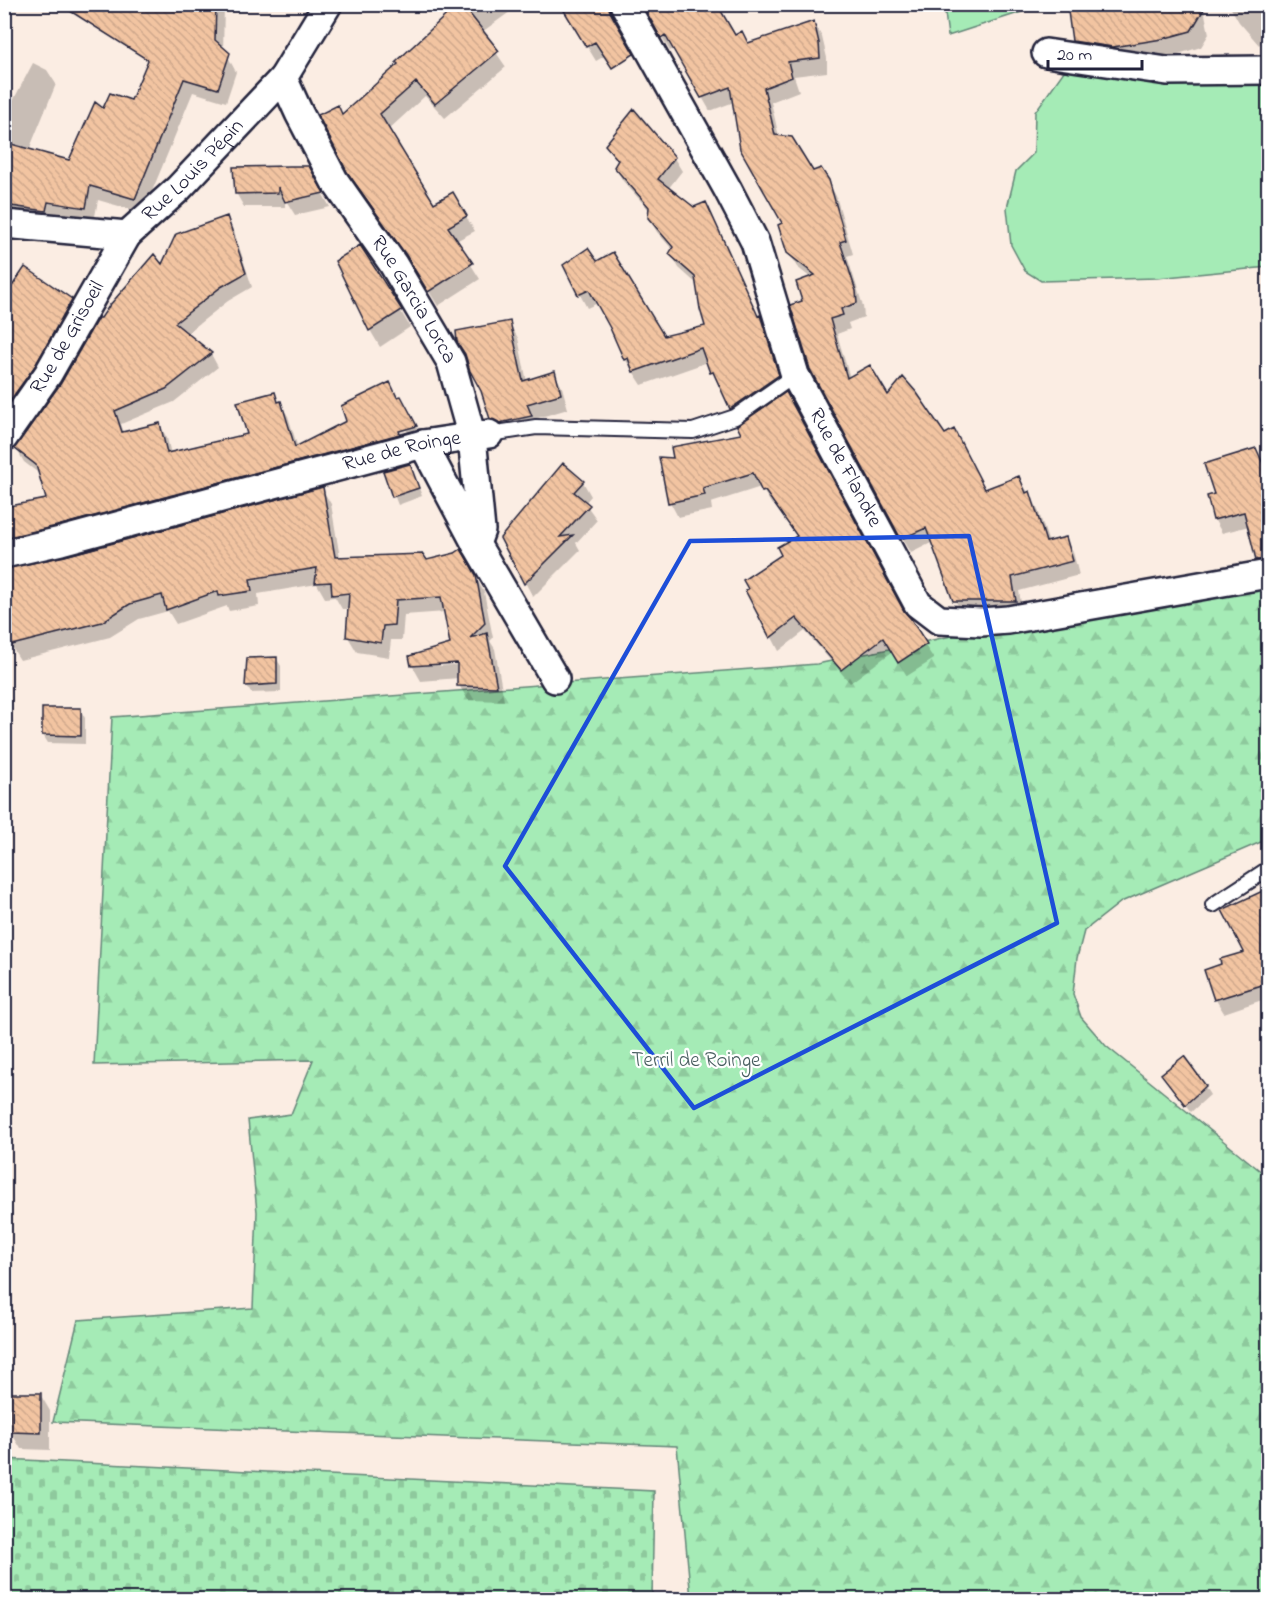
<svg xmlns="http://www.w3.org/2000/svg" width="1273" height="1604" font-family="'Indie Flower',sans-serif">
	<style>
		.green { fill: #a5ebb6; stroke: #648678; stroke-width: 1.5 }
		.forest { fill: url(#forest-firs); stroke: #648678; stroke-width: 1.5 }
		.cemetery { fill: url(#cemetery-stones); stroke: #648678; stroke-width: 1.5 }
		.shadow { fill: #0003; fill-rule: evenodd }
		.building { fill: url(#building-back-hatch); stroke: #22223b; stroke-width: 1.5 }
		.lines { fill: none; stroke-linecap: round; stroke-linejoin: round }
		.lane-casing { stroke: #22223b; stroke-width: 18 }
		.street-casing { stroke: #22223b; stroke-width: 32 }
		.lane { stroke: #fff; stroke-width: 14 }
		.street { stroke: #fff; stroke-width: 27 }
		.marked { fill: none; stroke: #1d4ed8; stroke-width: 4.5; stroke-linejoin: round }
		.labels { text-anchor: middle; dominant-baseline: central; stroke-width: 4.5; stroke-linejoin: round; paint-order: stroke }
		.street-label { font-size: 21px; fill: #22223b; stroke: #fff }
		.park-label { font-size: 21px; fill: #495e60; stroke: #fff }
	</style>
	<defs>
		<pattern id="forest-firs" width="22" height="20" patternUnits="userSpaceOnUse" patternTransform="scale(1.5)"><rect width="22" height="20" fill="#a5ebb6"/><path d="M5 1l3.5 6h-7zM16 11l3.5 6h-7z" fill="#8ec99d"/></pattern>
		<pattern id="cemetery-stones" width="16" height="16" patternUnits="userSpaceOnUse" patternTransform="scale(1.5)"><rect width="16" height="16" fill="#a5ebb6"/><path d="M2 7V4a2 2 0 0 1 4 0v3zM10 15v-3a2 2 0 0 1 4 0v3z" fill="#8ec99d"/></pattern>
		<pattern id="building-back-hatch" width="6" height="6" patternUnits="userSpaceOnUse" patternTransform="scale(1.5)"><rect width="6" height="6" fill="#f2c4a1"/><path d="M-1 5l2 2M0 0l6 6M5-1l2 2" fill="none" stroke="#cfa88c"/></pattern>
	</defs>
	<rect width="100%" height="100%" fill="#fbede3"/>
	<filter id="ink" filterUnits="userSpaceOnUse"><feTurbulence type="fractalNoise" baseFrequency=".0167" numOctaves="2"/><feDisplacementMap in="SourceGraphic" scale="12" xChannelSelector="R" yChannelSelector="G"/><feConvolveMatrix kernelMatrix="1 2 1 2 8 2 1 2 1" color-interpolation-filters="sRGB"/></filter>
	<g filter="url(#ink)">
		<path class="green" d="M1040,5V6L948,36L944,5Z
			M1074,57L1138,75L1153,84L1255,81L1268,82V267L1157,278L1041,281L1025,271L1011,245L1007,208L1016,171L1034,153L1035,112Z"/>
		<path class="forest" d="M1268,574V839L1121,902L1084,931L1077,958L1073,994L1081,1017L1106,1046L1268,1177V1599H691L677,1446L53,1422L78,1320L253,1308L257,1212L248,1120L291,1114L313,1060L94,1065L112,717L817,664L1110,603Z"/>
		<path class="cemetery" d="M4,1459L654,1491L652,1599H5Z"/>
		<path class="shadow" d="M36,4H52L45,9Z
			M173,4H224L223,55L228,57L236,72L226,102L193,92L143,213L98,200L94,222L4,218V113L6,114L33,63L47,70L56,84L29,150L70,162L104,111L131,102Z
			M442,4H521L482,32L506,67L445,118L425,96L388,130L433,205L452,194L475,231L456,241L480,279L438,306L416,270L358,187L342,116L399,65L452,11Z
			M561,4L615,50L596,61Z
			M642,4H716L734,37L748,45L814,23L822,37L827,58V72L794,76L799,91L771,102L779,137L813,173L821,170L836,196L853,254L847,256L863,306L864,317L848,323L850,329L837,334L850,378L888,398L985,491L1019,478L1037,507L1049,543L1065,539L1073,552L1079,575L1019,591L1023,615L963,614L955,600L933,542L911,553L811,368L804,302L811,278L797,267L788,252L784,223L734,102L710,111L674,48L670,51L647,10Z
			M1203,4L1209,34L1201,47L1172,56L1126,63L1084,58L1074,40Z
			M1268,4V37L1259,45L1239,22L1229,5Z
			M607,145L674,158L682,171L668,189L765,326L761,322L719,386L708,362L642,385L625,359L598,303L587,308L565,266L663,338L707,327L698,285L679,268L671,254L673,250L657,232L649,218L650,211L623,181L615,167L618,163Z
			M308,168L330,207L295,215L285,199V207H244L236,193Z
			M226,218L234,231L252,287L228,301L186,334L211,354L218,367L174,402L121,424L124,433L159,424L167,438L171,454L248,435L274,394L288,416L298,448L398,399L408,411L423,440L34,546L27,532L48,500L41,475L24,462L16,448L62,384L102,320L162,267ZM407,430L408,433L308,460L313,455Z
			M4,300H71L80,315L4,436Z
			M400,310L410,327L380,347L370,330Z
			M509,323L518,338L527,382L554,373L562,387L568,409L534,419L539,430L500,433L491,418Z
			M780,376L785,389L739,422L732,410L778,378L779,383L782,382Z
			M743,436L904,614L934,659L907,676L892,652L850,683L805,631L779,651L748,591L798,538L775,505H772L761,487L711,503L712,510L678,517L670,502L674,459Z
			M1255,450L1268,475V572H1265L1257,558L1249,526L1222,533L1214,519L1216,495Z
			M410,465L422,496L398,505L385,472Z
			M583,482L591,496L585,503L597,520L576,543L580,550L533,597L501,538Z
			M322,489L331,504L340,558L426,562L460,551L484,592L493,638L490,641L495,649L504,701L468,700L459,685V678L421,681L412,665L451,645L446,612L404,615L402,640H391L389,657L357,652L348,637L349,609H342L335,597L325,598L317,584L258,594L259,606L229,611L227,606L176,624L168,611L139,619L110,637L20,660L13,649L4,650V570L65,558ZM465,661V664L439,666L446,662Z
			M276,658L281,666V692L251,693L246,685Z
			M80,709L85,718V744L48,743L43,735Z
			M1268,889V998L1224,1013L1216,1000L1206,971L1246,953Z
			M1168,1082L1205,1087L1210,1095L1191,1112Z
			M40,1394L50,1411V1450L21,1449L11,1432Z"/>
		<path class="building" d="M59,4H216L215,40L230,53L218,89L184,79L135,199L90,186L86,208L48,202L46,211L4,205V142L69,160L95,102L103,108L110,93L131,100L148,60Z
			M458,4H462L499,51L435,104L416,82L380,114L434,203L453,192L467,216L448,227L473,263L428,292L406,255L347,172L318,115L338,105L342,114L398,64L396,62Z
			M560,4H608L610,12L634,54L612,68L595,42L586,47Z
			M642,4H717L735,35L742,31L748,43L814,21L819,43L820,58L788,62L792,77L764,88L775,135L792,137L813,171L821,168L829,180L846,240L840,242L856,291L857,303L841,309L843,315L830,319L847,378L870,365L888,395L903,377L917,393L945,434L954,429L985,489L1019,476L1026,493L1030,491L1046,542L1066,537L1073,561L1012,577L1016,601H953L926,528L901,539L810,369L790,305L802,301L796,282L815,275L787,253L778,225L782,223L740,149L730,87L701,98L665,35L661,38Z
			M1067,4H1207L1191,31L1162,39L1113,47L1072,41Z
			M634,109L675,157L658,179L694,207L706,202L758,316L760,315L779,375L730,409L713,372L710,373L701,348L633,372L628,358L624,360L610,328L589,290L578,295L563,265L588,248L597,261L613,252L664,336L705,326L700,309L695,277L669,254L673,247L648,218L649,207L614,167L618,160L605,145Z
			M290,166H309L324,193L285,202L278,187V193L235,194L233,167Z
			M227,216L246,273L221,287L175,323L212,353L166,389L115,411L122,432L160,423L167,453L247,434L237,402L275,392L278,402L281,401L295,447L346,421L341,406L390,382L397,397L401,396L417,426L399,431L400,434L57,526L4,538V507L46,499L36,465L14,448L61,383L98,318H101L109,306L154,254L162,264L176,234Z
			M360,245L402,310L369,331L335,261Z
			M25,267L72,299L35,366L4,409V298Z
			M510,321L523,381L555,371L561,394L527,404L532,416L499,423L490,419L481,391L470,371L465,354L457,342L456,331Z
			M786,392L904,611L911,619L927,644L898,663L883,638L841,670L796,618L770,638L745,590L748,589L743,580L781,555L777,547L797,536L765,491L762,492L753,473L703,488L705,495L668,503L659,457L673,458L671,447L741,434L737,426Z
			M1256,448L1266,470L1269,506V559L1256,560L1244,512L1213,520L1207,496L1214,494L1204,464Z
			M563,463L584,481L574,492L590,505L560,537L573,535L524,584L500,538Z
			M410,464L419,488L392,497L383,471Z
			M323,487L335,557L423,554L427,560L455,553L461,549L476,575L485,623L470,638L487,633L497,687L457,686V663L411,666L409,656L450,644L441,597L396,600L394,625L383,626L381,643L346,637L349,593L332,595L331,582L315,583L317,568L250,579L252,591L219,596L218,591L166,610L162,595L130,604L102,622L4,647V569L65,556Z
			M277,657V684L245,686L247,658Z
			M42,708H81V736L42,735Z
			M1269,888V997L1262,985L1214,1000L1204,970L1221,964L1220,959L1244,952L1222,910Z
			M1184,1056L1206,1086L1185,1105L1161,1074Z
			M10,1393H41V1433L10,1432Z"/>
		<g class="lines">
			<g class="lane-casing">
				<path id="lane" d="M490,434L536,427L693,431L735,417L795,375
					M1213,905L1268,869"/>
			</g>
			<g class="street-casing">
				<g id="street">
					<path id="s1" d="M624,4L728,190L755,242L795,375L918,604L939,620L981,622L1008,620L1268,574"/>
					<path d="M1046,53L1167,71L1268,70"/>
					<path id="s2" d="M283,78L299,113L334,180L393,264L451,362L472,437L481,530L476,544"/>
					<path id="s3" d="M4,224L127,235L178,189L283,78L328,4"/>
					<path id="s4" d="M4,437L48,374L127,235"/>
					<path d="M423,444L476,544L555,679"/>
					<path id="s5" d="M4,554L61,541L423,444L489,434"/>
				</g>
			</g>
			<use href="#lane" class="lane"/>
			<use href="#street" class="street"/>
		</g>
	</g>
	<path class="marked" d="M969,536L1057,923L694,1108L505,866L690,541Z"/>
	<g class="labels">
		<g class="street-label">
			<text stroke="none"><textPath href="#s3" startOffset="216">Rue Louis Pépin</textPath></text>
			<text stroke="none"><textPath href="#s2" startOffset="258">Rue Garcia Lorca</textPath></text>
			<text stroke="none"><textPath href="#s4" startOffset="118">Rue de Grisoeil</textPath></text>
			<text stroke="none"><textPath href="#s5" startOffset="411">Rue de Roinge</textPath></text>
			<text stroke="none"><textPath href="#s1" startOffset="516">Rue de Flandre</textPath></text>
		</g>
		<g class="park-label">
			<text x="696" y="1061">Terril de Roinge</text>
		</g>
	</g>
	<rect width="1273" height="1604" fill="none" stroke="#fff" stroke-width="24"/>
	<rect x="12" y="12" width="1249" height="1580" fill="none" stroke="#22223b" stroke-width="2" filter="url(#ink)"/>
	<path d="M1048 60v9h94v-9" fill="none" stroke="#22223b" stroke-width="3"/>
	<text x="1057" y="60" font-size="18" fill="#22223b" stroke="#ffffff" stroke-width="4.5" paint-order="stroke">20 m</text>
</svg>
